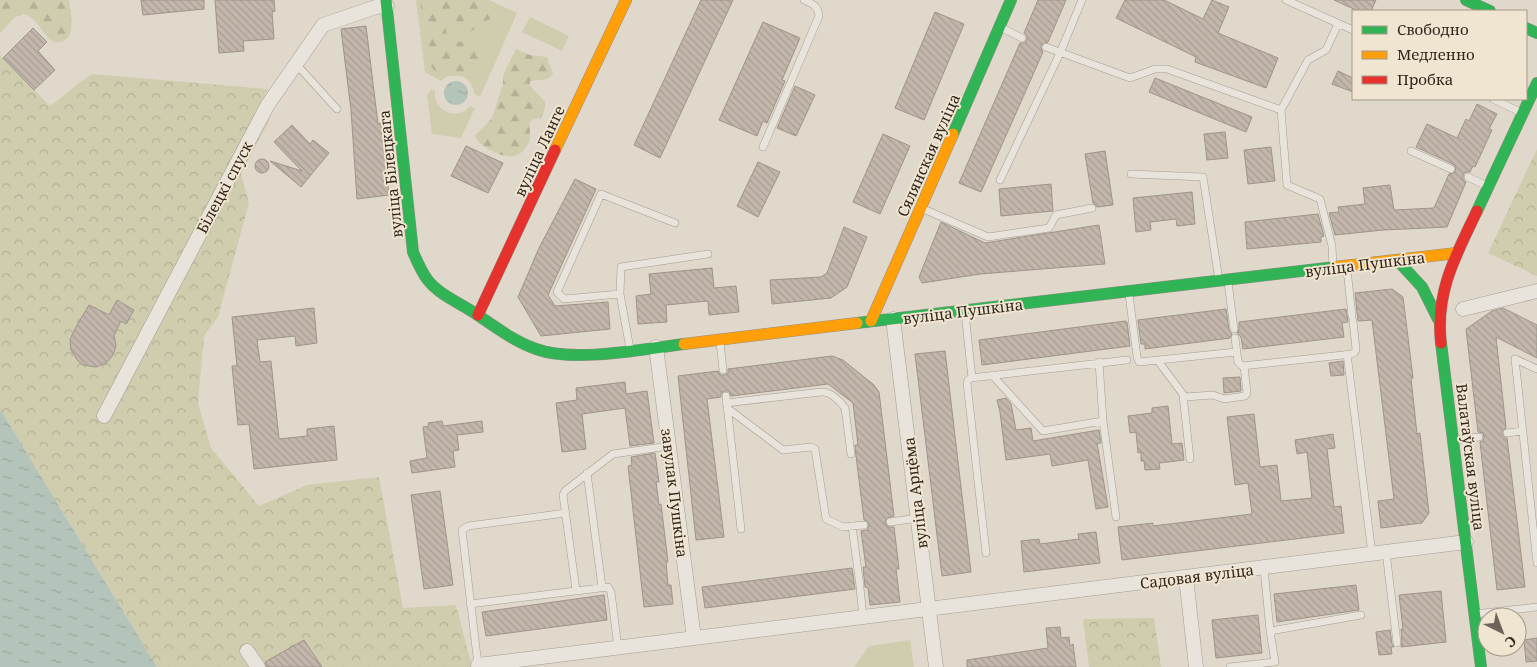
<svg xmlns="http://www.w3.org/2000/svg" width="1537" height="667" font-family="'Noto Serif',serif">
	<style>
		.green { fill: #d0cdae }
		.forest { fill: url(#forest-firs) }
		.park { fill: url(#park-crowns) }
		.water { fill: url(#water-ripples) }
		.building { fill: url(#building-back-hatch); stroke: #9f948a }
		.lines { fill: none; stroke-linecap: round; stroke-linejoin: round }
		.lane-casing { stroke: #a49d94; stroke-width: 8 }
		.street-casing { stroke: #a49d94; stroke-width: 15 }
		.fast-casing { stroke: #948d83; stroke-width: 12 }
		.slow-casing { stroke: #948d83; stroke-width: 12 }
		.jam-casing { stroke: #948d83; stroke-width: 12 }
		.lane { stroke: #e8e3db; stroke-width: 7 }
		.street { stroke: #e8e3db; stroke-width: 14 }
		.fast { stroke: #30b455; stroke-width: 11 }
		.slow { stroke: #ff9f0a; stroke-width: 11 }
		.jam { stroke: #e5322d; stroke-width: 11 }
		.labels { text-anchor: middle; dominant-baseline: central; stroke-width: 4; stroke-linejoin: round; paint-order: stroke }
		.street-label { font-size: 15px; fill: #31261e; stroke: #f0e5d0 }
	</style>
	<defs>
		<pattern id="forest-firs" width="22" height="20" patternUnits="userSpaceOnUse" patternTransform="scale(1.25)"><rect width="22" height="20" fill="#d0cdae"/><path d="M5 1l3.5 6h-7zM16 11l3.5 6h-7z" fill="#b3b095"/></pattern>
		<pattern id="park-crowns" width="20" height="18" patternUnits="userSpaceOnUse" patternTransform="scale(1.25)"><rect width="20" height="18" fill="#d0cdae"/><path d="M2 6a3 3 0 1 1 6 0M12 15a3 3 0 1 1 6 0" fill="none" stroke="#b3b095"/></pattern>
		<pattern id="water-ripples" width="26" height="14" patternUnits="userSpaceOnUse" patternTransform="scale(1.25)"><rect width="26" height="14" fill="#b5c4ba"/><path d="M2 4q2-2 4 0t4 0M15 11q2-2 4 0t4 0" fill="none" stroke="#9ca89f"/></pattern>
		<pattern id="building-back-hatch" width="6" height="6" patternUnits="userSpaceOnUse" patternTransform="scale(1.25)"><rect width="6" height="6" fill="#c3b7ac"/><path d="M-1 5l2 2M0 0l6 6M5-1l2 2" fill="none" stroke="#a89d94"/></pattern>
	</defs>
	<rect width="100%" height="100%" fill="#e0d8ca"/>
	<path class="green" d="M416,0H489L517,13L480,97L474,94C473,77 453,68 441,81L425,72Z
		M530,17L569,36L562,51L522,32Z
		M431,89L435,91C433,111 457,122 470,106L475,108L461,138L432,134L427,96Z
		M910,640L914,667H854L869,646Z"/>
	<path class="forest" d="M0,0H69C71,14 78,45 54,42C41,34 40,20 24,14C12,16 8,26 0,33Z
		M419,0H435L440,9L448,0H476L506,14L485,21L469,33L461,32L452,22H447L445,26L447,35C468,49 480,39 482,71C473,78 465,76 455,76C430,76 426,62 425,40C425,33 429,29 428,21L423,16Z
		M516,49L530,55L547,57L553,74C547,82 539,79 530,81V86L545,102V107L541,118L533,119L530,122C529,128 531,136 529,142C520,160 508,159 492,151C485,147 478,144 475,136L492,118L503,84V75Z"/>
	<path class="park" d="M0,55L50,106L91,74L268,89L254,115L270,119L241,174L249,203L218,317L204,336L198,403L211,448L259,506L307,485L379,477L403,608L456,605L472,667H157L0,409Z
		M1537,149V276L1488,253Z
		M1154,618L1161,667H1089L1083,619Z"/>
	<path class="water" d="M444 93a12 12 0 1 1 24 0a12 12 0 1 1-24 0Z
		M0,409L157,667H0Z"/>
	<path class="building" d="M141,0H204V9L143,15Z
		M215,0H274L275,11L272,12L274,39L243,41L244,51L219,53Z
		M701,0H733L660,158L634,145Z
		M1038,0H1066L1048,42L1041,45V48L1043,52L981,192L959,183L1020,43H1024L1027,40V36L1024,33Z
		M1125,0H1164L1203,19L1212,0L1229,7L1218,33L1278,58L1266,88L1195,62L1196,57L1116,18Z
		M1334,0H1376L1371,11H1358Z
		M935,12L964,24L924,120L895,108Z
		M763,22L800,38L782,80L785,81L767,123L763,121L757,136L719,120Z
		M366,26L378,124L381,123L389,195L357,199L351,110L341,29Z
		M33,28L47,42L38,51L55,70L34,90L3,58Z
		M1338,71L1353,78V92L1332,84Z
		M1155,78L1252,117L1246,132L1149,92Z
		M795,86L815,95L796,136L777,128Z
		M1477,104L1497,114L1489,129L1492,130L1475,167L1473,166L1470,172H1465L1463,175V180L1466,182L1447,227L1383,230L1335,235L1329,213L1339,212L1338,207L1365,204L1363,188L1390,185L1394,210L1434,208L1449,174L1454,173L1456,168L1453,164L1416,147L1427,124L1457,138L1466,119L1469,121Z
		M292,125L310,144L313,140L329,153L301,187L270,161L302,171L274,142Z
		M1225,132L1228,158L1207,160L1204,134Z
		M883,134L910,146L880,214L853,202Z
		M466,146L503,163L488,193L451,176Z
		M1271,147L1275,181L1248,184L1244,150Z
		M1105,151L1113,205L1097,207L1093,203L1085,154Z
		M255 166a7 7 0 1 1 14 0a7 7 0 1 1-14 0Z
		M758,162L780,172L758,217L737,206Z
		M575,179L596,189L548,295L555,306L608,302L610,329L541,336L518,297L539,248Z
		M1051,184L1053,211L1001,216L999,189Z
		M1192,192L1195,224L1177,226L1176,219L1150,222L1151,230L1136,232L1133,198Z
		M1318,214L1324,236L1321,237V242L1247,249L1245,222Z
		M941,222L985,243L1099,225L1105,264L980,274L922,283L919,277Z
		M844,227L867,237L847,287L831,298L772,304L770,280L821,277L827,273Z
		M712,268L714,288L736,286L739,312L709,315L708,301L666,305L667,322L638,324L636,296L651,294L649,274Z
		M1392,289L1403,297L1413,378H1411L1417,434L1420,433L1429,513L1422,523L1381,528L1378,501L1394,499L1372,320L1358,321L1355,293Z
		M117,300L134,310L126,324L121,321L114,335L116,346L113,355L106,363L96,367L83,365L78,361L71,350L70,339L76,327L89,305L109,315Z
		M314,308L317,343L296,346L295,336L257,340L260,362L271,361L279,439L307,436V429L334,426L337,460L254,469L249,424L238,425L232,366H237L232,317Z
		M1503,308L1537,325V358L1496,337L1506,428L1502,431V434L1507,438L1525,587L1497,590L1480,442L1483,441L1484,437L1483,433L1478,432L1466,329L1492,311Z
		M1226,309L1229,330L1232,334L1230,338L1145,349V344H1141L1138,320Z
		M1346,309L1348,322L1342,323L1344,337L1243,349L1241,337L1237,333L1239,329V322Z
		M1125,321L1127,322L1130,346L982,365L979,340Z
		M945,351L971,572L942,576L915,354Z
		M832,356L843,360L874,385L879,392L894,516L887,518L885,522L888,527H894L899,569H896L900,602L870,605L868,588L865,587L863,567H866L861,531L867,530L869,525L868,522L864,520L856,456L855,445H858L853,403L828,384L731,396L729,391H725L721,393V397L707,399L724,537L696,540L678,376L718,371L720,375H724L728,373V369Z
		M1343,361L1344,375L1331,376L1329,363Z
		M1240,377L1241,391L1224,393L1223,378Z
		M625,382L626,394L647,391L654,443L630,446L625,408L582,414L586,449L562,452L556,403L577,400L576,388Z
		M1006,398L1011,404L1016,430L1031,428L1033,441L1099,430L1101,443H1097L1108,507L1096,509L1088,460L1052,466L1050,454L1006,460L1000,412L997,400Z
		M1168,406L1172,444L1182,443L1184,460L1159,463L1160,469L1145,470L1144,461H1141V452L1138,453L1136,432L1130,433L1128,416L1152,413V408Z
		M1254,414L1260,467L1277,465L1281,501L1312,498L1307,452L1297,454L1295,440L1333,434L1335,448L1327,449L1334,507L1341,506L1344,533L1122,560L1118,527L1153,523V526L1252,514L1248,483L1235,485L1227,417Z
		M442,421L443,426L482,421L483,432L457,435L459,450L453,451L455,467L412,473L410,461L427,458L423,427L429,426L428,423Z
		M655,453L659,482H656L659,505L661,504L668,562H666L668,585H671L673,604L644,607L628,466L632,465L631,457Z
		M440,491L453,585L424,589L411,495Z
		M1096,532L1100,563L1024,572L1021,541L1039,539L1040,544L1079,539L1078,534Z
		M852,568L855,589L705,608L702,587Z
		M1356,585L1359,610L1277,622L1274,594Z
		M1441,591L1446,642L1401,647L1402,642L1401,629H1403L1399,595Z
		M604,595L607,620L486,636L482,612Z
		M1258,615L1262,653L1216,658L1212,620Z
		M1060,627L1061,638L1069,637L1070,646L1073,644L1076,667H967V660L1048,648L1046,628Z
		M1390,630L1392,644L1394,647H1391L1392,654L1379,655L1376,632Z
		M1537,638V661L1526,662L1524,640Z
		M304,640L322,667H267L265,662Z"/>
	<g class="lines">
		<g class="lane-casing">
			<path id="lane" d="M1286,0L1353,30
				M1000,27L1022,38
				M1046,47L1130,78L1155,69H1167L1281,110
				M296,64L337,109
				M1493,99L1520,112
				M763,147L819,16C818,6 813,4 804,0
				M1411,151L1451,169
				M1131,174L1203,177L1219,280
				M1468,177L1487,186
				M1000,180L1060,53L1082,0
				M921,208L988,237L1049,228L1056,215L1092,208
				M1333,267L1332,246L1320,199L1287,185L1281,110L1308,60L1326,50L1338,24
				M1347,269L1352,316
				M1228,282L1234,329
				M620,294L621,267L708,254
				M1129,294L1137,357L1139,362L1236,352
				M965,313L972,378
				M1235,338L1238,362L1242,366L1352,354L1355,352L1356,349L1353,321
				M720,342L723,370
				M630,349L620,294L564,299L557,292L601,194L675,223
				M1347,354L1372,554
				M1515,359L1537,563
				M1515,359L1537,369
				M1158,361L1185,397L1213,395L1224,399L1245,396L1247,393L1244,366
				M992,375L1043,431L1103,421L1099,362
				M1183,395L1190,459
				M726,396L741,529
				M726,403L821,392C830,391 840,401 845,408L851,454
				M727,408L783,450L811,447L815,449L826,519L843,527L864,525
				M1103,421L1116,517
				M1507,433L1523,431
				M1454,440L1479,437
				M587,473L602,587
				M890,522L918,518
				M852,526L860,586
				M1386,552L1397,643
				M986,553L967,383L968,380L971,378L1127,360
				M1264,568L1270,631L1361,615
				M860,588L863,617
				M576,590L563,495L565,491L613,454L669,446
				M470,604L608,587L611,592L618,648
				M1475,614L1537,607
				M478,665L462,530L468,526L566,513
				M1230,667L1275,662L1270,631"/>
		</g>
		<g class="street-casing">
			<path id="street" d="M1463,309L1537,291
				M893,319L936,667
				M656,347L694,638
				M104,416L267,106L323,25L376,7L387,6
				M1186,577L1196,667
				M247,651L258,667
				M478,665L1466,542"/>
		</g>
		<g class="fast-casing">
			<path id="fast" d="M386,0L413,252C417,261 421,271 427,279C438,294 458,302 473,312C493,325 513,341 536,349C574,363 643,349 684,344
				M1466,0L1490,11
				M1526,28L1537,33
				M953,134L1011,0
				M1477,211L1537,83
				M1397,260L1422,287L1438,319
				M857,323L1335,267
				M1441,343L1481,667"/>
		</g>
		<g class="slow-casing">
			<path id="slow" d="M555,150L626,0
				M1335,267L1457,253
				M871,321L953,134
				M684,344L857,323"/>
		</g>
		<g class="jam-casing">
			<path id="jam" d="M478,315L555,150
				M1441,343C1435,292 1456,255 1477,211"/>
		</g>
		<use href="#lane" class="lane"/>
		<use href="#street" class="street"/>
		<use href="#fast" class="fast"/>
		<use href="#slow" class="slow"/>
		<use href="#jam" class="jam"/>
	</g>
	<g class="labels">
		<g class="street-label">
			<text transform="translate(539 151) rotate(-65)">вуліца Ланге</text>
			<text transform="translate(928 155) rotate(-66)">Сялянская вуліца</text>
			<text transform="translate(390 174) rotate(-96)">вуліца Білецкага</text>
			<text transform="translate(224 187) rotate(-62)">Білецкі спуск</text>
			<text transform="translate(1365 264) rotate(-7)">вуліца Пушкіна</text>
			<text transform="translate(963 311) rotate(-7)">вуліца Пушкіна</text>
			<text transform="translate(1471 457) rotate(83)">Валатаўская вуліца</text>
			<text transform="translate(675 493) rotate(83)">завулак Пушкіна</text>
			<text transform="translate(915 493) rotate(-97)">вуліца Арцёма</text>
			<text transform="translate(1197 576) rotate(-7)">Садовая вуліца</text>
		</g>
	</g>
	<rect x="1352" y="10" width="175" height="90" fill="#f0e5d0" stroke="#a49989"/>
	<rect x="1362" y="26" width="25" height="8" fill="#30b455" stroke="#a49989"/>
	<text x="1397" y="35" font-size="15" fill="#31261e">Свободно</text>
	<rect x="1362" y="51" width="25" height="8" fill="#ff9f0a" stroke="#a49989"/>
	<text x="1397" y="60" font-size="15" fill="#31261e">Медленно</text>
	<rect x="1362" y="76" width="25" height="8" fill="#e5322d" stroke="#a49989"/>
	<text x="1397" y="85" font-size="15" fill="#31261e">Пробка</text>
	<g transform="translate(1502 632) rotate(138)"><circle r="24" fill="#f0e5d0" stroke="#a49989"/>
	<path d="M0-4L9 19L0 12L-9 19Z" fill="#6e645a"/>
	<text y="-8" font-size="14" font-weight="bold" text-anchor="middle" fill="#31261e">С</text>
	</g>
</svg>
